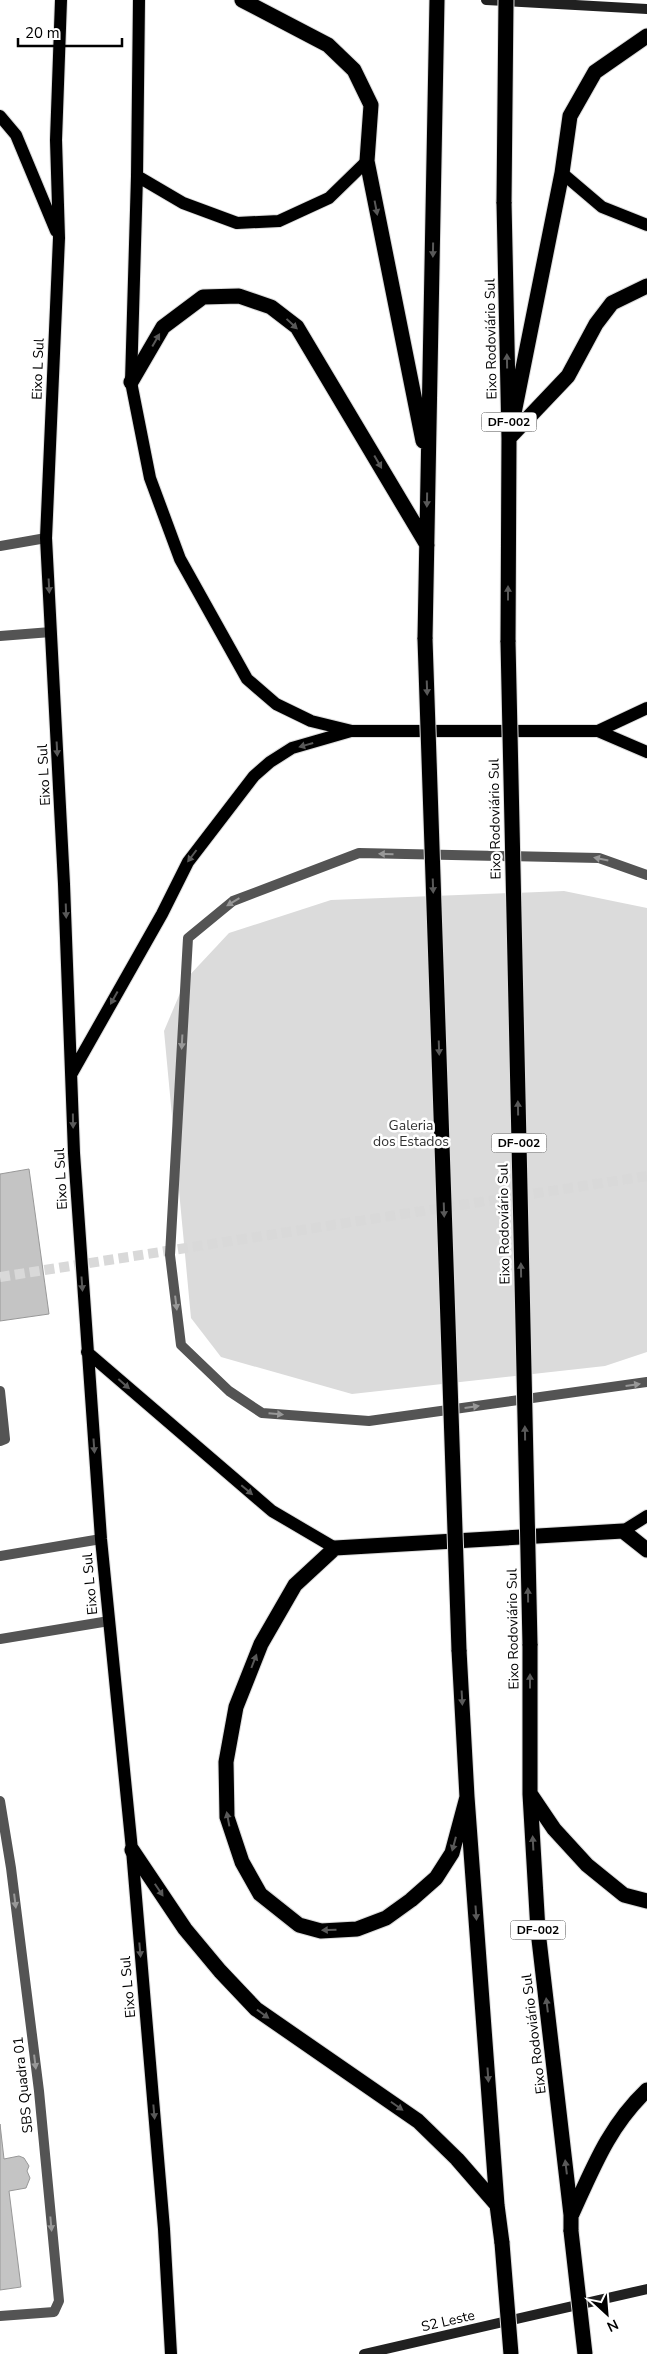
<svg xmlns="http://www.w3.org/2000/svg" width="647" height="2354" font-family="'Nunito Sans',sans-serif">
	<style>
		.green { fill: #dbdbdb }
		.building { fill: #c4c4c4; stroke: #989898 }
		.lines { fill: none; stroke-linecap: round; stroke-linejoin: round }
		.street-tunnel { stroke: #d9d9d9; stroke-width: 10; stroke-dasharray: 10 5; stroke-linecap: butt }
		.primary-casing { stroke: #dbdbdb; stroke-width: 14 }
		.highway-casing { stroke: #dbdbdb; stroke-width: 17 }
		.lane { stroke: #545454; stroke-width: 10 }
		.secondary { stroke: #212121; stroke-width: 10 }
		.primary { stroke: #000; stroke-width: 12 }
		.highway { stroke: #000; stroke-width: 15 }
		.highway-bridge-casing { stroke: #dbdbdb; stroke-width: 17; stroke-linecap: butt }
		.highway-bridge { stroke: #000; stroke-width: 15 }
		.oneway { fill: #595959 }
		.oneway2 { fill: #989898 }
		.labels { text-anchor: middle; dominant-baseline: central; stroke-width: 5; stroke-linejoin: round; paint-order: stroke }
		.shield { fill: #fff; stroke: #4c4c4c; stroke-width: 1 }
		.shield-label { font-size: 12px; font-weight: bold; fill: #000 }
		.street-label { font-size: 14px; fill: #000; stroke: #fff }
		.park-label { font-size: 14px; fill: #323232; stroke: #fff }
	</style>
	<rect width="100%" height="100%" fill="#fff"/>
	<path class="green" d="M564,891L647,908V1352L605,1366L352,1394L221,1357L191,1318L164,1031L186,979L229,933L331,900Z"/>
	<path class="building" d="M29,1169L49,1314L0,1321V1174Z
		M0,2124L4,2159L19,2156L24,2158L29,2166L27,2171L30,2178L26,2188L9,2191L21,2287L0,2290Z"/>
	<g class="lines">
		<path class="street-tunnel" d="M0,1277L647,1176"/>
		<g class="primary-casing">
			<path id="primary" d="M61,0L56,140L59,238L46,538L64,884L74,1153L101,1539L132,1850L164,2229L171,2354
				M139,0L137,176L131,382L150,478L180,559L247,679L276,704L311,721L352,731H598L647,752
				M0,116L16,135L56,231
				M562,173L602,207L647,225
				M137,176L183,203L237,223L279,221L329,198L367,161
				M598,731L647,708
				M72,1073L162,914L188,862L254,776L270,762L292,748L351,731
				M87,1352L272,1511L335,1548
				M623,1531L647,1516"/>
		</g>
		<g class="highway-casing">
			<path id="highway" d="M242,0L328,45L354,70L371,105L367,161L423,441
				M504,202L509,438L508,642
				M131,382L163,327L203,297L239,296L271,307L297,327L427,545
				M509,438L562,173L570,116L595,72L647,36
				M509,438L568,376L596,324L612,303L647,286
				M425,639L437,0
				M530,1644V1794L538,1931L571,2215V2231
				M459,1650L467,1797L497,2205L502,2243
				M531,1795L554,1829L587,1865L624,1895L647,1901
				M467,1797L452,1853L436,1878L411,1900L386,1918L357,1929L321,1931L299,1925L260,1894L242,1862L227,1817L226,1762L236,1707L261,1644L295,1585L335,1548L623,1531L647,1550
				M132,1850L185,1929L220,1971L256,2009L418,2121L457,2159L497,2205
				M572,2214C593,2168 609,2126 647,2090"/>
		</g>
		<path class="lane" d="M0,546L46,538
			M0,636L51,632
			M647,875L599,858L359,853L233,901L188,938L170,1255L181,1345L229,1391L262,1413L369,1421L647,1382
			M0,1391L5,1439L0,1441
			M0,1556L101,1539
			M0,1639L109,1621
			M0,1801L11,1868L39,2091L59,2301L54,2312L0,2316"/>
		<path class="secondary" d="M486,0L647,9
			M364,2354L647,2289"/>
		<use href="#primary" class="primary"/>
		<use href="#highway" class="highway"/>
		<g class="highway-bridge-casing">
			<path id="highway-bridge" d="M504,202L506,0
				M425,639L459,1650
				M508,642L530,1644
				M571,2231L585,2354
				M502,2243L511,2354"/>
		</g>
		<use href="#highway-bridge" class="highway-bridge"/>
	</g>
	<defs><path id="oneway-solid" d="M-6-.8H1V-3.2L6.5 0L1 3.2V.8H-6Z" transform="scale(1.25)"/></defs>
	<g class="oneway">
		<use href="#oneway-solid" transform="translate(376 208) rotate(79)"/>
		<use href="#oneway-solid" transform="translate(433 250) rotate(91)"/>
		<use href="#oneway-solid" transform="translate(292 324) rotate(43)"/>
		<use href="#oneway-solid" transform="translate(156 340) rotate(-60)"/>
		<use href="#oneway-solid" transform="translate(507 361) rotate(-91)"/>
		<use href="#oneway-solid" transform="translate(378 462) rotate(60)"/>
		<use href="#oneway-solid" transform="translate(427 500) rotate(91)"/>
		<use href="#oneway-solid" transform="translate(49 586) rotate(87)"/>
		<use href="#oneway-solid" transform="translate(508 593) rotate(-90)"/>
		<use href="#oneway-solid" transform="translate(427 688) rotate(88)"/>
		<use href="#oneway-solid" transform="translate(306 745) rotate(164)"/>
		<use href="#oneway-solid" transform="translate(57 749) rotate(87)"/>
		<use href="#oneway-solid" transform="translate(192 856) rotate(127)"/>
		<use href="#oneway-solid" transform="translate(433 886) rotate(88)"/>
		<use href="#oneway-solid" transform="translate(66 911) rotate(88)"/>
		<use href="#oneway-solid" transform="translate(114 998) rotate(119)"/>
		<use href="#oneway-solid" transform="translate(439 1048) rotate(88)"/>
		<use href="#oneway-solid" transform="translate(518 1108) rotate(-91)"/>
		<use href="#oneway-solid" transform="translate(73 1121) rotate(89)"/>
		<use href="#oneway-solid" transform="translate(444 1210) rotate(88)"/>
		<use href="#oneway-solid" transform="translate(521 1270) rotate(-91)"/>
		<use href="#oneway-solid" transform="translate(82 1284) rotate(86)"/>
		<use href="#oneway-solid" transform="translate(124 1384) rotate(41)"/>
		<use href="#oneway-solid" transform="translate(525 1433) rotate(-91)"/>
		<use href="#oneway-solid" transform="translate(94 1446) rotate(86)"/>
		<use href="#oneway-solid" transform="translate(247 1490) rotate(40)"/>
		<use href="#oneway-solid" transform="translate(528 1595) rotate(-91)"/>
		<use href="#oneway-solid" transform="translate(254 1661) rotate(-69)"/>
		<use href="#oneway-solid" transform="translate(530 1681) rotate(-90)"/>
		<use href="#oneway-solid" transform="translate(462 1698) rotate(87)"/>
		<use href="#oneway-solid" transform="translate(228 1819) rotate(-101)"/>
		<use href="#oneway-solid" transform="translate(533 1843) rotate(-93)"/>
		<use href="#oneway-solid" transform="translate(454 1844) rotate(105)"/>
		<use href="#oneway-solid" transform="translate(159 1890) rotate(56)"/>
		<use href="#oneway-solid" transform="translate(476 1913) rotate(86)"/>
		<use href="#oneway-solid" transform="translate(329 1930) rotate(178)"/>
		<use href="#oneway-solid" transform="translate(140 1950) rotate(85)"/>
		<use href="#oneway-solid" transform="translate(547 2005) rotate(-97)"/>
		<use href="#oneway-solid" transform="translate(263 2014) rotate(36)"/>
		<use href="#oneway-solid" transform="translate(488 2075) rotate(86)"/>
		<use href="#oneway-solid" transform="translate(397 2106) rotate(35)"/>
		<use href="#oneway-solid" transform="translate(154 2112) rotate(85)"/>
		<use href="#oneway-solid" transform="translate(566 2167) rotate(-97)"/>
	</g>
	<g class="oneway2">
		<use href="#oneway-solid" transform="translate(386 854) rotate(-179)"/>
		<use href="#oneway-solid" transform="translate(601 859) rotate(-168)"/>
		<use href="#oneway-solid" transform="translate(233 902) rotate(149)"/>
		<use href="#oneway-solid" transform="translate(182 1042) rotate(93)"/>
		<use href="#oneway-solid" transform="translate(176 1303) rotate(83)"/>
		<use href="#oneway-solid" transform="translate(633 1385) rotate(-8)"/>
		<use href="#oneway-solid" transform="translate(472 1407) rotate(-8)"/>
		<use href="#oneway-solid" transform="translate(276 1414) rotate(5)"/>
		<use href="#oneway-solid" transform="translate(15 1901) rotate(83)"/>
		<use href="#oneway-solid" transform="translate(35 2062) rotate(83)"/>
		<use href="#oneway-solid" transform="translate(51 2224) rotate(85)"/>
	</g>
	<g class="labels">
		<g class="shield">
			<rect x="481.5" y="412.5" width="55" height="19" rx="4"/>
			<rect x="491.5" y="1133.5" width="55" height="19" rx="4"/>
			<rect x="510.5" y="1920.5" width="55" height="19" rx="4"/>
		</g>
		<g class="shield-label">
			<text x="509" y="422">DF-002</text>
			<text x="519" y="1143">DF-002</text>
			<text x="538" y="1930">DF-002</text>
		</g>
		<g class="street-label">
			<text transform="translate(491 339) rotate(-91)">Eixo Rodoviário Sul</text>
			<text transform="translate(38 369) rotate(-88)">Eixo L Sul</text>
			<text transform="translate(44 775) rotate(-93)">Eixo L Sul</text>
			<text transform="translate(495 819) rotate(-91)">Eixo Rodoviário Sul</text>
			<text transform="translate(61 1179) rotate(-93)">Eixo L Sul</text>
			<text transform="translate(504 1224) rotate(-91)">Eixo Rodoviário Sul</text>
			<text transform="translate(90 1584) rotate(-95)">Eixo L Sul</text>
			<text transform="translate(513 1629) rotate(-91)">Eixo Rodoviário Sul</text>
			<text transform="translate(128 1987) rotate(-95)">Eixo L Sul</text>
			<text transform="translate(534 2034) rotate(-97)">Eixo Rodoviário Sul</text>
			<text transform="translate(23 2085) rotate(-96)">SBS Quadra 01</text>
			<text transform="translate(448 2321) rotate(-13)">S2 Leste</text>
		</g>
		<g class="park-label">
			<text x="411" y="1125">Galeria<tspan x="411" dy="16">dos Estados</tspan></text>
		</g>
	</g>
	<g transform="translate(607 2314) rotate(154)" stroke="#ffffff" stroke-width="4" paint-order="stroke">
	<path d="M0-4L9 19L0 12L-9 19Z" fill="#000000"/>
	<text y="-8" font-size="14" font-weight="bold" text-anchor="middle" fill="#000000">N</text>
	</g>
	<path d="M18 38v8h104v-8" fill="none" stroke="#000000" stroke-width="2.5"/>
	<text x="25" y="38" font-size="15" fill="#000000" stroke="#ffffff" stroke-width="4" paint-order="stroke">20 m</text>
</svg>
